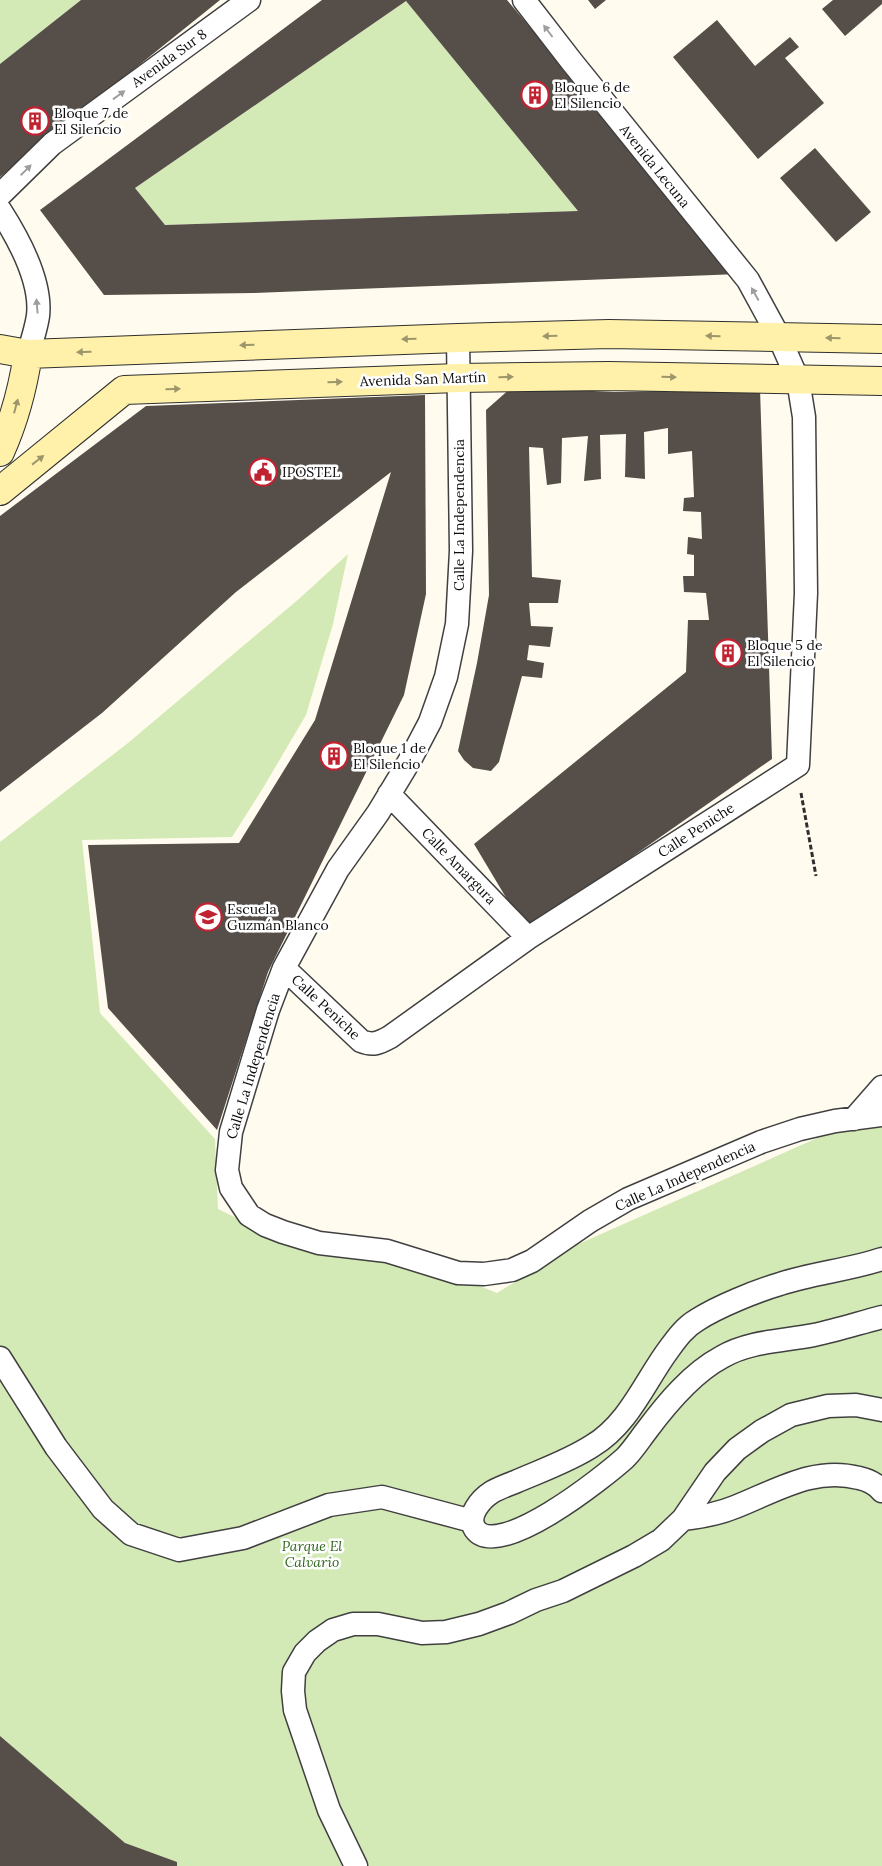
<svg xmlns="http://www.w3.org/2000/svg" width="882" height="1866" font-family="Lora,serif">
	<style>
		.green { fill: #d4eab6 }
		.building { fill: #564e49; fill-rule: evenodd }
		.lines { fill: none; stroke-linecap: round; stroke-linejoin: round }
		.minor-casing { stroke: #404040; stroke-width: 25 }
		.secondary-casing { stroke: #2f2f2f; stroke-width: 30 }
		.path { stroke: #2f2f2f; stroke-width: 3; stroke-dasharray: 5 2.5; stroke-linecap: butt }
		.minor { stroke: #fff; stroke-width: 22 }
		.secondary { stroke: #fff1a9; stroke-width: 28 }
		.oneway { fill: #9e9e9e }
		.oneway2 { fill: #9e966b }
		.labels { text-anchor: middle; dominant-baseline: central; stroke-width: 5; stroke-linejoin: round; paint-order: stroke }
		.street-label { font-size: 14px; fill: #0d0d0d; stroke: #fff }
		.poi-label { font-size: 14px; fill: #0d0d0d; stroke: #fff; text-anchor: start }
		.park-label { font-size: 14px; font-style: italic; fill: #2f671c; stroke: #fff }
	</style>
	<rect width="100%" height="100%" fill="#fffbee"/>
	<path class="green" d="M0,0H81L0,64Z
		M406,1L578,211L165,225L135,188Z
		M348,554L333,624L306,715L263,788L232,837L82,840L100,1013L215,1139L218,1209L288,1243L381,1246L497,1293L574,1246L867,1116L882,1107V1866H0V842L128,743L300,598Z"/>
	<path class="building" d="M81,0H220L0,177V64Z
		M322,0H507L739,274L254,293L104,295L40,210ZM406,1L578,211L165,225L135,188Z
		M588,0H606L595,9Z
		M833,0H882V4L845,36L822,9Z
		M717,20L755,66L790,37L799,47L785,58L824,103L758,159L673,57Z
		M815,148L871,212L836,242L780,178Z
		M512,387L614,392L760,389L772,759L526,931L474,844L686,672L688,620H709L706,593L684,592L683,576H694V555L687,554L688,537L702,539L701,512L683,511L684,498L694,497L692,451L668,454V428L644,432L645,479L625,477L626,434L600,435L601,479L584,481L588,436L562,438L561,483L547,485L543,448L529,447L532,577L561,580L558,603H529L531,626L553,627L550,647L529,645L527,660L544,663L542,678L522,676L499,762L491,771L473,768L464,760L458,751L477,663L489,595L486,410Z
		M425,395L426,594L404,695L268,972L217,1130L108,1008L88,845L239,843L315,720L391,472L236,592L102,713L0,792V516L146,406Z
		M0,1736L125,1843L177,1862V1866H0Z"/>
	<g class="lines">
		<g class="minor-casing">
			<path id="minor" d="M0,195L52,144L249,0
				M0,210C18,238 42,282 38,316C36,329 32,341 28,354
				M458,338L461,551L457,624L446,677L430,722L410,760L378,813L338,869L284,968L268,1010L231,1132L227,1170L231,1188L249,1215L265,1225L283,1232L319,1243L387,1251L458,1273L484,1274L512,1270L532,1261L590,1221L628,1199L761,1142L800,1129L835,1121L882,1115
				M389,794L528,938
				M284,968L361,1041C373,1046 379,1043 390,1037L528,938L798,765L806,593L804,417L798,380L779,337L748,280L572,62L524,0
				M854,1119L882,1087
				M882,1259C849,1270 813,1273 780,1284C756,1291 717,1307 697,1320C685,1327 677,1338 669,1349C645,1381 629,1424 592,1446C569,1461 540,1471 515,1482C507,1485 499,1488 492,1492C481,1499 466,1516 475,1529C498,1562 605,1476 625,1458C633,1450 640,1439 647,1430C667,1403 692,1373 722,1357C749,1341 784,1341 814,1335C837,1330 859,1323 882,1317
				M0,1358L56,1447L103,1509L131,1534L179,1550L243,1538L329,1505L382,1497L472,1521
				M683,1519C701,1517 718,1514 735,1507C776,1491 814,1466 859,1478C869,1480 876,1484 882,1491
				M356,1866L329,1810L295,1710L293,1691L294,1672L305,1653L317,1641L333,1630L353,1624H378L422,1633L446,1632L479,1624L509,1613L536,1600L563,1591L634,1556L661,1540L683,1519L715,1472L737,1449L762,1431L791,1415L828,1406L856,1405L882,1410"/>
		</g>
		<g class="secondary-casing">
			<path id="secondary" d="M0,349L28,354L458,338L609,334L882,339
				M0,452C14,421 23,387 28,354
				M0,491L124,390L458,378L609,376L882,381"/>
		</g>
		<path class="path" d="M801,793L816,876"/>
		<use href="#minor" class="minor"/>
		<use href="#secondary" class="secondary"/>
	</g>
	<defs><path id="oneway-solid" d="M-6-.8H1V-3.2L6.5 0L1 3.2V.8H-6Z" transform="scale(1.25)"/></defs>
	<g class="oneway">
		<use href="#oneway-solid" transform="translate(548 31) rotate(-127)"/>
		<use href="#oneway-solid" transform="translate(119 95) rotate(-36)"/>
		<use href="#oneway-solid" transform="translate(26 170) rotate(-45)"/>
		<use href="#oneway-solid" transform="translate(755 294) rotate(-119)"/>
		<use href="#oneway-solid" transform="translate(37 306) rotate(-95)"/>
	</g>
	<g class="oneway2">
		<use href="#oneway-solid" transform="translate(550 336) rotate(179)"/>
		<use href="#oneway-solid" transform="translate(713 336) rotate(-179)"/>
		<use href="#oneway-solid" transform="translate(833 338) rotate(-179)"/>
		<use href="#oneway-solid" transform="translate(409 339) rotate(178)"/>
		<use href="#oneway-solid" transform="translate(247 345) rotate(178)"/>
		<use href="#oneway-solid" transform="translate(84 352) rotate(178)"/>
		<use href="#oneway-solid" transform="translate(506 377) rotate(-1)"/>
		<use href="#oneway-solid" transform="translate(669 377) rotate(1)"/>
		<use href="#oneway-solid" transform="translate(335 382) rotate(-2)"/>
		<use href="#oneway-solid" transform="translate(173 389) rotate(-2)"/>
		<use href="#oneway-solid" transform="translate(16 406) rotate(-75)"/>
		<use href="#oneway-solid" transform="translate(38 460) rotate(-38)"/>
	</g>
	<defs>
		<g id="building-ring" transform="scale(1.4375)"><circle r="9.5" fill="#fff" stroke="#c12231" stroke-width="1.5"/><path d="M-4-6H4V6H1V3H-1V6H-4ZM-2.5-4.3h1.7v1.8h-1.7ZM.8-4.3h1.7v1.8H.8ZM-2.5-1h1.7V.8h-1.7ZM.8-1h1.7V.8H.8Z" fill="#c12231"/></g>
		<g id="civic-ring" transform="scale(1.4375)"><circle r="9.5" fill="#fff" stroke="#c12231" stroke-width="1.5"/><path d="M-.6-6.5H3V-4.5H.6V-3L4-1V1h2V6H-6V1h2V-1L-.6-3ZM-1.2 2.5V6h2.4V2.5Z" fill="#c12231"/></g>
		<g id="school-ring" transform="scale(1.4375)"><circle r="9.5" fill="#fff" stroke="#c12231" stroke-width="1.5"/><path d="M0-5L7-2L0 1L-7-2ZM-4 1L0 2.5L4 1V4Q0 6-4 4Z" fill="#c12231"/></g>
	</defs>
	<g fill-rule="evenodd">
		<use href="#building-ring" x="535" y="95"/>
		<use href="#building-ring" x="35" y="121"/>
		<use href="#civic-ring" x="263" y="472"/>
		<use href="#building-ring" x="728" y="653"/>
		<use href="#building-ring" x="334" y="756"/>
		<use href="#school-ring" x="208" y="917"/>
	</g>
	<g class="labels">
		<g class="street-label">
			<text transform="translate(169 58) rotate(-36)">Avenida Sur 8</text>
			<text transform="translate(655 166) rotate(51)">Avenida Lecuna</text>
			<text transform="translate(423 379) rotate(-2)">Avenida San Martín</text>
			<text transform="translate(459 515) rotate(-90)">Calle La Independencia</text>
			<text transform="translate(696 830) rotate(-33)">Calle Peniche</text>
			<text transform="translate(459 866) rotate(46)">Calle Amargura</text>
			<text transform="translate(326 1007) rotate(43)">Calle Peniche</text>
			<text transform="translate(253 1066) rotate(-73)">Calle La Independencia</text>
			<text transform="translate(685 1176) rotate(-24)">Calle La Independencia</text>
		</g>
		<g class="poi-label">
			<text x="554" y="87">Bloque 6 de<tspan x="554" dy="16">El Silencio</tspan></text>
			<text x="54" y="113">Bloque 7 de<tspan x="54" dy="16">El Silencio</tspan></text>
			<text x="282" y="472">IPOSTEL</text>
			<text x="747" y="645">Bloque 5 de<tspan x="747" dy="16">El Silencio</tspan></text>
			<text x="353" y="748">Bloque 1 de<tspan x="353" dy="16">El Silencio</tspan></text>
			<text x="227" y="909">Escuela<tspan x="227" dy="16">Guzmán Blanco</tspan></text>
		</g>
		<g class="park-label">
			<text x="312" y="1546">Parque El<tspan x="312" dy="16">Calvario</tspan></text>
		</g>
	</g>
</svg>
